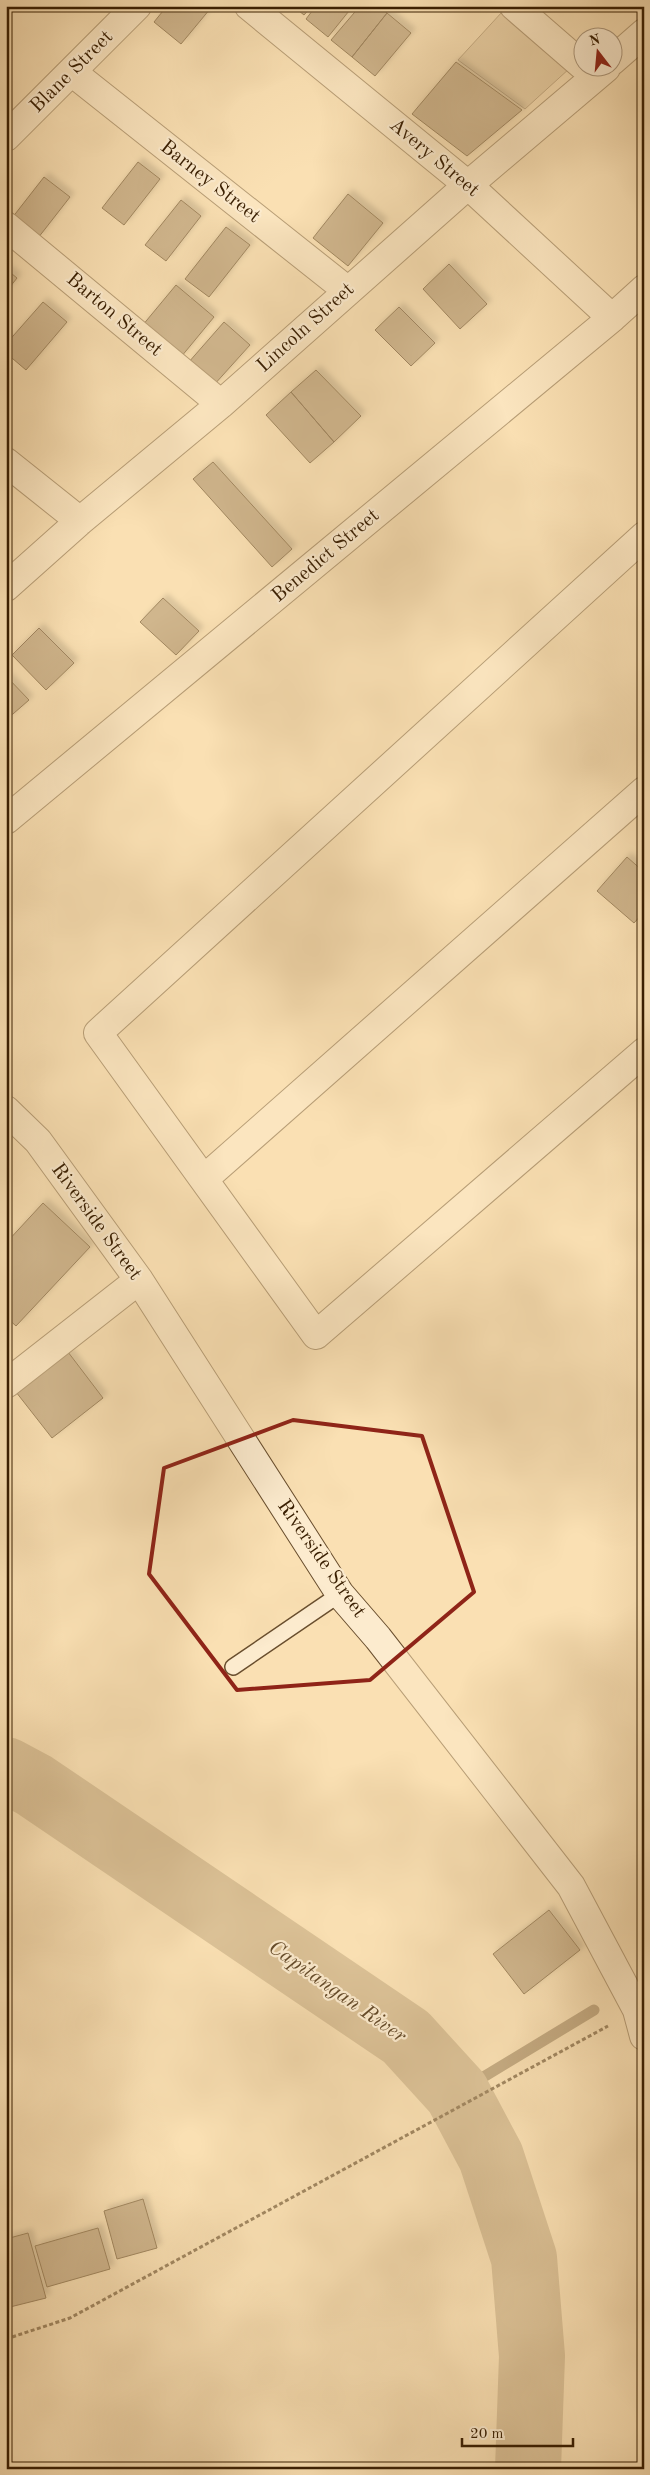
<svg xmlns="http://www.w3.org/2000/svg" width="650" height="2475" font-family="'Old Standard TT',serif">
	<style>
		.green { fill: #d9bf95; stroke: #896e4b }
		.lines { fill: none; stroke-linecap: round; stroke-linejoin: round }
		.stream { stroke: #856b47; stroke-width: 11 }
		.river { stroke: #b89e76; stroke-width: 66 }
		.building { fill: #9d835e; stroke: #391e01; filter: url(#shadow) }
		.service-casing { stroke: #694e2e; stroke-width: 18 }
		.minor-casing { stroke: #694e2e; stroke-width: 30 }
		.path { stroke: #391e01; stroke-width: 3; stroke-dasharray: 4 2.5; stroke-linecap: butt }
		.service { stroke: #fcebce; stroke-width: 15 }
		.minor { stroke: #fcebce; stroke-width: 28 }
		.marked { fill: none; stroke: #8f2418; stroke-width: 4; stroke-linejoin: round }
		.labels { text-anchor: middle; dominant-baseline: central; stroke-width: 4.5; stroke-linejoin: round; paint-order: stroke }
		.street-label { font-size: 20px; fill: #391e01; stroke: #fcebce }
		.water-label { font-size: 21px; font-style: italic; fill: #654b2a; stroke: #fcebce }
	</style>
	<defs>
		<filter id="shadow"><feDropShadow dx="4.5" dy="-4.5" stdDeviation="2.5" flood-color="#0004"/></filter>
	</defs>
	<rect width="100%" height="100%" fill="#fae0b3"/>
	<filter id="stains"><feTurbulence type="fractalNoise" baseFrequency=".004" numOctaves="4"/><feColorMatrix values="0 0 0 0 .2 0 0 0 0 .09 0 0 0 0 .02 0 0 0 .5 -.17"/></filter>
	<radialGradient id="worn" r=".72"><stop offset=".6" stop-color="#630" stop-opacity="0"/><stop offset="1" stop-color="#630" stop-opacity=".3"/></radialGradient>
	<path class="green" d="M502,12L570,68L525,109L458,60Z"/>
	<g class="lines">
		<path class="stream" d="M457,2093L594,2010"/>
		<path class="river" d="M6,1770L34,1785L406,2037L457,2093L491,2157L524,2258L532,2356L528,2469"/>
	</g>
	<path class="building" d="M167,6H207L210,9L181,44L154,22Z
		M293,6H312L304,15Z
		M316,6H353L328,37L306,19Z
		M360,6H378L387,13L352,57L331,40Z
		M387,13L411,33L375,76L352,57Z
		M456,62L522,110L467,156L412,114Z
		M138,162L160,179L124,225L102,208Z
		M44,177L70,197L38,238L12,218Z
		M348,194L383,223L348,266L313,238Z
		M181,200L201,216L166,261L145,245Z
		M226,227L250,245L209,297L185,279Z
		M449,264L487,304L460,329L423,289Z
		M6,269L17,278L6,292Z
		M176,285L214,317L181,357L142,326Z
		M43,302L67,322L26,370L6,353V344Z
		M399,307L435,343L411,366L375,330Z
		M224,322L250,345L213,386L188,363Z
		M316,370L361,416L334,442L291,392Z
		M291,392L334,442L310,463L266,415Z
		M213,462L292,549L272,567L193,479Z
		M163,598L199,631L176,655L140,622Z
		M39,628L74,663L46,690L12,655Z
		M6,676L29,700L6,720Z
		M627,857L644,872V912L634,923L597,891Z
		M43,1203L90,1247L16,1326L6,1317V1243Z
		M68,1352L103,1398L52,1438L16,1392Z
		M549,1910L580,1950L524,1994L493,1954Z
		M143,2199L157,2248L117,2259L104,2211Z
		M98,2228L110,2269L47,2287L35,2246Z
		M28,2233L46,2298L10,2307L6,2292V2239Z"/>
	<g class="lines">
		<g class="service-casing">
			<path id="service" d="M233,1667L340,1594"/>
		</g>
		<g class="minor-casing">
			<path id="minor" d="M249,6L468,185L612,318
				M514,6L582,65
				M612,61L644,33
				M73,73L348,291
				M6,137L137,6
				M6,226L221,404
				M6,462L80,521
				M644,536L98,1033L316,1335L644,1052
				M6,587L80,521L221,404L468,185L606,68
				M6,820L612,318L644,289
				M6,1110L38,1141L139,1280L340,1594L378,1638L571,1886L637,2010L644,2036
				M204,1179L644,791
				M6,1384L139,1280"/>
		</g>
		<path class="path" d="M6,2339L70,2318L608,2026"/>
		<use href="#service" class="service"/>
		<use href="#minor" class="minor"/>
	</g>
	<path d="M0 0H650V2475H0ZM293,1420L422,1436L474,1592L370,1680L237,1690L149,1574L164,1468Z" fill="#fae0b3" fill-opacity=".55" fill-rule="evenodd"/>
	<path class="marked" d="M293,1420L422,1436L474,1592L370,1680L237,1690L149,1574L164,1468Z"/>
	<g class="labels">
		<g class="street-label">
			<text transform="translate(72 72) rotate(-45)">Blane Street</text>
			<text transform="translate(434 158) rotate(40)">Avery Street</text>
			<text transform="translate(210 182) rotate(38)">Barney Street</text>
			<text transform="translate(114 315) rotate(40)">Barton Street</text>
			<text transform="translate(306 328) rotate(-42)">Lincoln Street</text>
			<text transform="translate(326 556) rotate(-40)">Benedict Street</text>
			<text transform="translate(96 1222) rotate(54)">Riverside Street</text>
			<text transform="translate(321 1559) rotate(55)">Riverside Street</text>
		</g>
		<g class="water-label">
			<text transform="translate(337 1992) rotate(35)">Capitangan River</text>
		</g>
	</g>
	<rect width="650" height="2475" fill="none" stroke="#fae0b3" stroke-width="25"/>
	<rect x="8" y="8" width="635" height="2460" fill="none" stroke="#391e01" stroke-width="2.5"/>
	<rect x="12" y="12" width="625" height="2450" fill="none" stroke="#391e01"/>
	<g transform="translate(598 52) rotate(344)"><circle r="24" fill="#fcebce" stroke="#ae997c"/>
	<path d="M0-4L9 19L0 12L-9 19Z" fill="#8f2418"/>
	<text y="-8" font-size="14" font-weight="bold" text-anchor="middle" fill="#391e01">N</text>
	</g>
	<path d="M462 2438v8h111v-8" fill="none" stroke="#391e01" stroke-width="2.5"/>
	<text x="470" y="2438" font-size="15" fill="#391e01" stroke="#fcebce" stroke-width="4" paint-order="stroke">20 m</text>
	<rect width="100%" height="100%" filter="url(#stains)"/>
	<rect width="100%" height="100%" fill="url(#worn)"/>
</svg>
